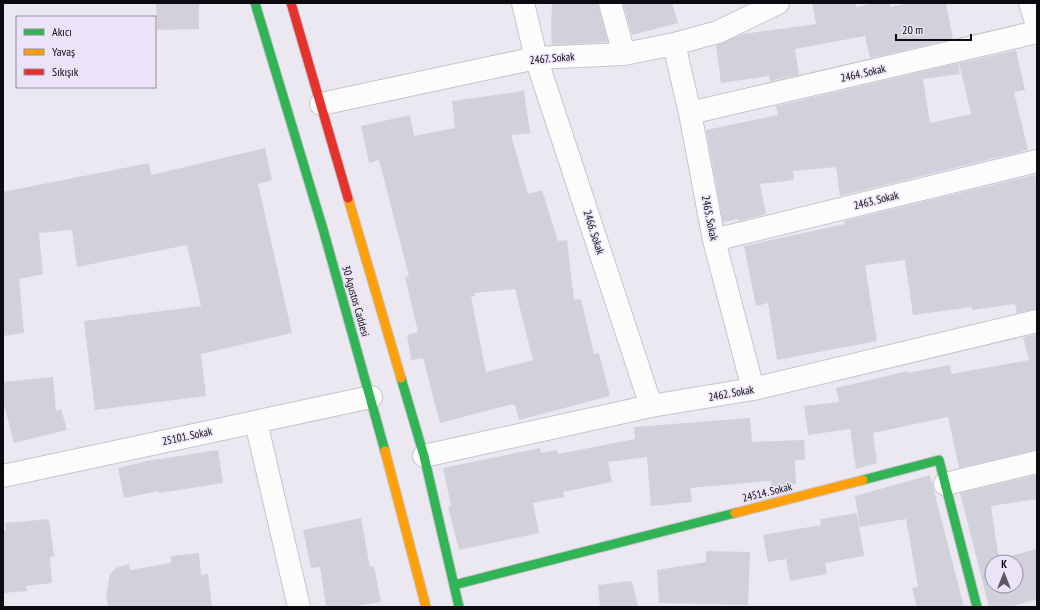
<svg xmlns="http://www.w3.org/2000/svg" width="1040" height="610" font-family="'PT Sans Narrow',sans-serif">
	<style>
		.building { fill: #d1d1dc; fill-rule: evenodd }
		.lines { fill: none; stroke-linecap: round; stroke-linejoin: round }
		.street-casing { stroke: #c7c4cc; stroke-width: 24 }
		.fast-casing { stroke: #c7c4cc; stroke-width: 11 }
		.slow-casing { stroke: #c7c4cc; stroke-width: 11 }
		.jam-casing { stroke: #c7c4cc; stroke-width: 11 }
		.street { stroke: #fcfcfd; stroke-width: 22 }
		.fast { stroke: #30b455; stroke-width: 9 }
		.slow { stroke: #ff9f0a; stroke-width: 9 }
		.jam { stroke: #e5322d; stroke-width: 9 }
		.labels { text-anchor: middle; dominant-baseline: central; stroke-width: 3; stroke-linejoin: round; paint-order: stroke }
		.street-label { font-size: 11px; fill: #0d0a11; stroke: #ebe3f7 }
	</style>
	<rect width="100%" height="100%" fill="#ece8f2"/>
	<path class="building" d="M156,3H199V29L157,30Z
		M552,3H598L608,42L552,45L551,30Z
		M623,3H672L678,23L632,35Z
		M812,3H855L856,7L875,3H890V7L910,3H946L953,39L870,58L865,36L795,49L799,75L770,81L769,76L721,83L716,45L743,34L816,24Z
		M1016,50L1025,90L1014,92L1028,150L840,196L836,167L793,171L794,180L760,184L766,214L739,221L738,219L723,222L706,130L778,115L776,106L958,63L960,74L923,79L930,123L971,114L959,63Z
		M524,91L530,133L511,135L528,194L542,190L558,241L567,240L574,300L581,299L594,354L599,353L610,396L519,420L515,405H513V404L440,423L423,358L411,360L407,335L418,332L405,277L409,276L379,160L369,163L361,126L410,115L414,136L455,128L452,101ZM515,289L533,360L486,372L471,297L475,296V293Z
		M265,148L272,180L258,184L292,333L201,354L206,396L95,410L84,321L201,306L187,245L77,267L72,230L39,233L43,274L19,279L24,333L3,336V192L149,163L151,175Z
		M1034,175V177L1037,176V309L1017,313L1015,304L972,310V307L913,315L905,260L865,265L877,341L777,360L768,303L756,306L744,246L845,224L844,221Z
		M1037,334V450L959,468L948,417L873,433L877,463L856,469L850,429L808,435L804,406L839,402L836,388L908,371V373L950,365L951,374L1029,360L1023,337Z
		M53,377L56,411L61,409L67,430L14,443L3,401V382Z
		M750,418L752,442L804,440L805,460H795L796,484L787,486L771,487V481L690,488L692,502L651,506L647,457L608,462L612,482L563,492L564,497L533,503L539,533L459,550L448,506H451L443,468L540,448L541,453L557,450L558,454L635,439L634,427Z
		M218,450L223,483L159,493L158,491L124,498L118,468L147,461Z
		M930,475L933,487L964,607H917L912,588L918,587L906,519L860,527L855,496Z
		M1037,475V499L991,506L999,559L1037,549V599L1009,607H989L960,493ZM992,562H1016V586H992Z
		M857,513L864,556L825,563L827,574L790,581L786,559L768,562L763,535L821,525L820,519Z
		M361,518L370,567L374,566L381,602L349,607H326L320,567L311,568L303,530Z
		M49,519L54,556L50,557L52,583L26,586L27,591L3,593V530H6L5,523Z
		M706,551L750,552L748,605L659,603L657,570L706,562Z
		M199,553L201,575L208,574L212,607H108L106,596L110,574L116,568L129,564L130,570L171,563V556Z
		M632,581L638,607H600L598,585Z"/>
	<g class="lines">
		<g class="street-casing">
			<path id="street" d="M523,3L536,58L651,406
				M610,3L624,54
				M1030,3L1037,25
				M674,44L690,113L714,240L753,389
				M321,104L536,58L624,54L674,44L718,32L778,3
				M690,113L1037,32
				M714,240L1037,161
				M256,422L299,607
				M424,456L651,406L753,389L1037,321
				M3,476L371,397
				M945,484L1037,462"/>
		</g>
		<g class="fast-casing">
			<path id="fast" d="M255,3L323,229L385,451
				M401,378L424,456L459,607
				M863,480L939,460L977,607
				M454,585L735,513"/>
		</g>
		<g class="slow-casing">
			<path id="slow" d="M348,198L401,378
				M385,451L426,607
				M735,513L863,480"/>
		</g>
		<g class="jam-casing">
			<path id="jam" d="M291,3L348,198"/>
		</g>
		<use href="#street" class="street"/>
		<use href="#fast" class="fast"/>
		<use href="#slow" class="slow"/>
		<use href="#jam" class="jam"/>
	</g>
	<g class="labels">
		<g class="street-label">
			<text transform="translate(552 58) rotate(-5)">2467. Sokak</text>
			<text transform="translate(863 73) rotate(-13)">2464. Sokak</text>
			<text transform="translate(876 200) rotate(-14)">2463. Sokak</text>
			<text transform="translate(710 218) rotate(79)">2465. Sokak</text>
			<text transform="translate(594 232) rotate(72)">2466. Sokak</text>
			<text transform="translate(356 301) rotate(74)">30 Agustos Caddesi</text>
			<text transform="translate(731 393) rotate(-10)">2462. Sokak</text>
			<text transform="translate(187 436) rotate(-12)">25101. Sokak</text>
			<text transform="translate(767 492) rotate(-14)">24514. Sokak</text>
		</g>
	</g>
	<rect width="1040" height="610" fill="none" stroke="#0d0a11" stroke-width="8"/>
	<rect x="16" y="16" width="140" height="72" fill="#ebe3f7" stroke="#928c9b"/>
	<rect x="24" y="29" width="20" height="6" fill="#30b455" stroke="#928c9b"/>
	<text x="52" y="36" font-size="12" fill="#0d0a11">Akıcı</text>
	<rect x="24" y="49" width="20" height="6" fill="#ff9f0a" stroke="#928c9b"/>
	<text x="52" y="56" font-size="12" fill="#0d0a11">Yavaş</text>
	<rect x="24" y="69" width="20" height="6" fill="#e5322d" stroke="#928c9b"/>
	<text x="52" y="76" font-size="12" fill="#0d0a11">Sıkışık</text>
	<g transform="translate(1004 574)"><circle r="19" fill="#ebe3f7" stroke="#928c9b"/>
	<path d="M0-3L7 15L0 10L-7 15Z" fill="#5b5860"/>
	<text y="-6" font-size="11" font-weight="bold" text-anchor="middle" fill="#0d0a11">K</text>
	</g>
	<path d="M896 34v6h75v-6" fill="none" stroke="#0d0a11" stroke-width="2"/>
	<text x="902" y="34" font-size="12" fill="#0d0a11" stroke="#ebe3f7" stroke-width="3" paint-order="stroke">20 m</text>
</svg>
